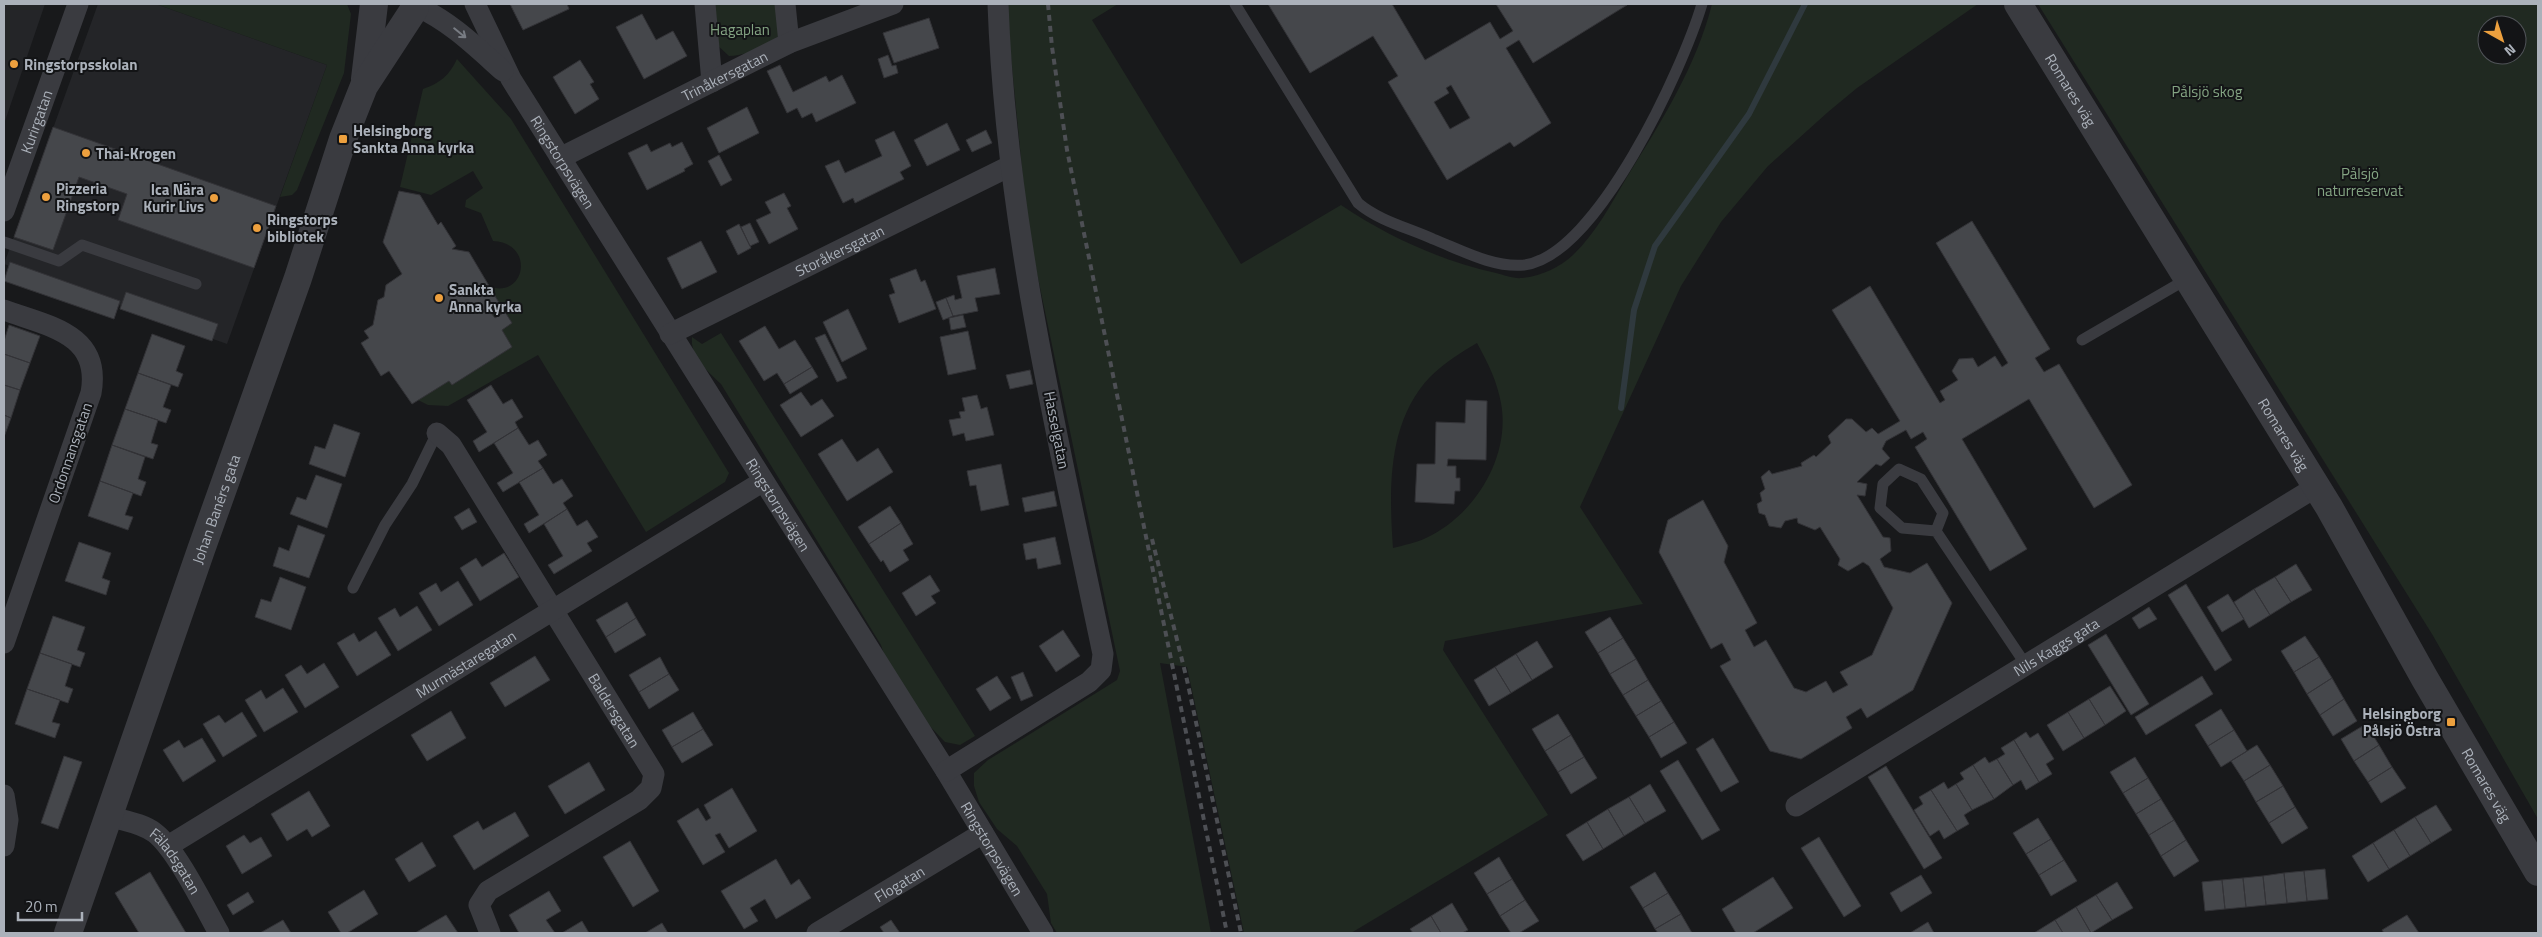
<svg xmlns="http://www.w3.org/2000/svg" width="2542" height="937" font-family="'Titillium Web',sans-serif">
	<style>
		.built { fill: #242528 }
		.green { fill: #202921; fill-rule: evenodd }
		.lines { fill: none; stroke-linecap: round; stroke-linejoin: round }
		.stream { stroke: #2f393e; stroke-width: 6 }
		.building { fill: #45474b; stroke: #333337; fill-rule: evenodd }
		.service { stroke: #3a3b40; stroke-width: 11 }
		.minor { stroke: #3a3b40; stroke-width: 21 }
		.tertiary { stroke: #3a3b40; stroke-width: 28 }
		.rail { stroke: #4d4f54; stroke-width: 4; stroke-dasharray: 6 5; stroke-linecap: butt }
		.oneway { stroke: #787c83 }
		.poi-dot { fill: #eda03e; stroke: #131416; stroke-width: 2 }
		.labels { text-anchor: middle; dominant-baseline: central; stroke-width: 4; stroke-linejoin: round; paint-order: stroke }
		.park-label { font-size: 15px; fill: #84a483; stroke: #131416 }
		.poi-label { font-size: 15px; font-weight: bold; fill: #abb1ba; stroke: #131416; text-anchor: start }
		.street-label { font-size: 15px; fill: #abb1ba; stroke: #131416 }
	</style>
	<rect width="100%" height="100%" fill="#18191b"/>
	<path class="built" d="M4,4H45L4,124Z
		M98,4H156L327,65L227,344L4,264Z"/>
	<path class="green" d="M156,4H347L351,14L344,73L297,190L292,195L280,197L327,65Z
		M713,4H780L783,33C767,46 750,55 729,56L716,44Z
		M1008,4H1118L1092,20L1241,264L1341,205C1387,236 1441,261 1496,273C1504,275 1514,279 1522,278C1541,276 1559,268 1573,255C1596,233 1611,204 1627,177C1661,122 1696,67 1712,4H1978L1857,88L1828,112L1768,166L1721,222L1681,286L1580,507L1643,604L1445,641L1443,650L1548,815L1351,933H1244L1187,667L1160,663L1211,933H1057L1051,923L1047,894L1017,846L997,829L979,802L974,786V773L988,760L1117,680L1120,671L1028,230L1008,26ZM1477,343C1488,363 1497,381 1501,403C1511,457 1474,516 1426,538C1416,543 1404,545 1393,548C1389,490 1387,422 1430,377C1444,363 1460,353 1477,343Z
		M2038,4H2538V819L2432,634ZM2487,25H2517V55H2487Z
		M457,59L511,119L729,473L725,482L646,532L538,355L448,406L428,405L418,400L449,381L452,385L512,347L502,330L512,323L505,312L495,318L491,313L501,306L490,287C526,298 535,243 493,241L481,213L465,207L466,200L483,188L473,171L431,195L400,187L423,89C440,83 449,76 457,59Z
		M721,333L975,736L960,745L945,742L920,716L888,666L881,645L721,384C708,371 690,358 692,337L702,344Z"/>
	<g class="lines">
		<path class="stream" d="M1621,408L1634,310L1655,246L1749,114L1805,4"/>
	</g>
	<path class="building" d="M510,4H567L569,9L523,30Z
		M1268,4H1392L1425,60L1490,22L1500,39L1513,31L1496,4L1627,5L1533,63L1519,40L1506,48L1551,123L1514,147L1510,142L1447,180L1388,82L1398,76L1373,36L1310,73ZM1451,85L1470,118L1450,129L1434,102L1449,93L1446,88Z
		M642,14L656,40L673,31L687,56L644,79L616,27Z
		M929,18L939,48L894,63L883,33Z
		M888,55L892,66L896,65L898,73L884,78L878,59Z
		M580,60L594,82L590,84L599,99L575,114L553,77Z
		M780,65L793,92L826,76L829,82L842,75L856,103L816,122L812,113L802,118L797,108L787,113L767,71Z
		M747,107L759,133L719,153L707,128Z
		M947,123L960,150L927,166L914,140Z
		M53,127L276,206L254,268L118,220L127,194L79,177L53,250L14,237Z
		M986,130L992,143L972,152L966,140Z
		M894,131L911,166L900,172L904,179L855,203L853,198L843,203L825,166L839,160L845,173L882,156L875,140Z
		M682,142L693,164L684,169L685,171L647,190L628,153L647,144L651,152L670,143L672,147Z
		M719,155L732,180L721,186L708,161Z
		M399,191L420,195L438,225L441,222L456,246L452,249L469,252L501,306L491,313L495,318L505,312L512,323L502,330L512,347L452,385L449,381L412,404L389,371L381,376L361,343L369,338L364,331L373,325L378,300L384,297L386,285L402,274L383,242Z
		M784,193L791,206L787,208L798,229L769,244L756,220L771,213L765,202Z
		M1972,221L2050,349L2035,358L2044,372L2059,364L2132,485L2094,508L2029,399L1962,439L2027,549L1990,571L1915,447L1927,439L1923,432L1911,439L1906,430L1886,441L1882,449L1890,458L1881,466L1876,464L1857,482L1867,484L1865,496L1857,495L1883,537L1890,538L1891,551L1880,559L1884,567L1910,573L1927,563L1952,603L1913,690L1867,718L1861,708L1846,717L1852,728L1801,759L1770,751L1720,666L1731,660L1722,643L1711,649L1659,552L1668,520L1703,500L1728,546L1724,562L1757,623L1745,630L1754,647L1766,640L1794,688L1806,692L1826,681L1833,693L1848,685L1840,672L1872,655L1893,608L1869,566L1863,562L1848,571L1838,565L1840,559L1820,527L1815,530L1798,523L1797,518L1785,521L1781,528L1769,526L1765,515L1759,513L1757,504L1762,501L1760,493L1765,489L1761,477L1769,470L1772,474L1802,466L1801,463L1814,455L1816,457L1831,443L1828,436L1846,419H1852L1866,432L1872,428L1878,434L1900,421L1832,310L1870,286L1940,403L1945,400L1940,391L1958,380L1952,371L1959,359L1973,358L1978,367L1995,356L2002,367L2008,363L1936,243Z
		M750,223L759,242L750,246L741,227Z
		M739,224L751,248L738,255L726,231Z
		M701,241L717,272L682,289L667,258Z
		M10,262L120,301L114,319L4,281Z
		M995,268L1000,294L975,298L978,311L953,316L946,298L954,295L955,300L962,298L957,276Z
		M916,269L921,282L925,280L936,309L899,323L889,295L895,293L890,279Z
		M126,292L218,324L212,341L120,309Z
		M946,298L953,316L943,320L936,302Z
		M848,309L867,349L842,362L823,322Z
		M963,315L966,327L951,330L949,318Z
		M9,325L40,336L30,363L4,354V341Z
		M765,326L779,349L795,340L812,367L784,384L777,373L764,381L739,341Z
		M968,331L976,369L948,375L940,337Z
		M152,334L185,346L176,371L183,374L178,387L138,373Z
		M825,334L847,378L837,382L815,338Z
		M4,354L30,363L20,390L4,385Z
		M812,367L818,377L790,394L784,384Z
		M1030,370L1033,384L1010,389L1006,375Z
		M138,373L171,385L163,407L171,410L166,423L125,409Z
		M4,385L20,390L11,418L4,415Z
		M491,385L503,404L512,399L523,417L515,422L518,428L479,452L473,441L487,432L467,400Z
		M801,392L811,406L822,399L834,416L801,437L780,405Z
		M977,395L981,409L987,407L994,435L966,441L964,433L953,436L949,420L961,418L959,412L965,411L962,398Z
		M1466,400L1487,401L1486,460L1448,459L1447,466H1456V478H1460V491H1455L1454,504L1415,502L1417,464H1435L1436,422L1465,423Z
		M125,409L158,420L151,443L158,445L153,459L112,445Z
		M4,415L11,418L4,437Z
		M334,424L360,433L345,477L309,464L315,446L325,449Z
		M518,428L529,445L538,440L547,455L538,461L543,468L503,492L497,483L513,473L494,443Z
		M842,439L857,462L878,448L893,472L847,501L818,454Z
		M112,445L145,457L138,479L146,482L141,496L100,481Z
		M1001,464L1009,505L981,511L976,485L970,486L967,471Z
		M543,468L553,484L562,479L573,496L563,503L567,509L529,533L524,524L539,515L519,482Z
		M316,475L342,484L327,528L290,514L297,497L306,500Z
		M100,481L133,493L125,515L133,517L128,530L88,516Z
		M1054,491L1057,506L1025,512L1022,498Z
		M890,506L901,523L869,544L858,527Z
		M469,508L477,522L462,530L454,517Z
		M567,509L577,526L587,520L598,537L587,543L592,551L554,574L548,565L563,556L544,524Z
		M901,523L913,544L903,550L909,560L890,572L883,560L881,562L869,544Z
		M298,525L325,535L309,578L273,566L279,547L289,551Z
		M1055,537L1061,564L1038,569L1036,558L1026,560L1023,544Z
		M79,542L111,553L102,578L110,581L106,595L65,581Z
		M504,553L519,577L480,601L460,568L476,558L482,567Z
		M2296,564L2312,590L2291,602L2275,577Z
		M930,575L940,591L931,596L936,603L916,616L902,593Z
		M280,577L306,587L291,630L255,617L261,599L271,602Z
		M2275,577L2291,602L2270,615L2254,589Z
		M458,581L473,605L439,626L419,593L436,583L441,592Z
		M2186,584L2232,660L2215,671L2168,595Z
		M2254,589L2270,615L2249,628L2234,602Z
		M2228,594L2244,619L2222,632L2207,607Z
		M627,602L636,618L606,637L596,620Z
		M417,606L432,630L398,651L378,618L395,608L400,617Z
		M2149,607L2157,619L2139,629L2132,618Z
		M53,616L85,627L77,650L85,653L80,667L40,653Z
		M1610,617L1623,638L1598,653L1585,632Z
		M636,618L646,635L615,653L606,637Z
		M1063,630L1080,656L1056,672L1039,646Z
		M376,631L391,655L357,676L337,643L354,633L359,642Z
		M2106,634L2149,704L2131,715L2088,645Z
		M2305,636L2319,657L2294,672L2281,651Z
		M1623,638L1636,659L1610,674L1598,653Z
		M1537,641L1553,667L1532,680L1516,654Z
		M40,653L72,664L65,686L73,689L68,703L27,689Z
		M1516,654L1532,680L1511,693L1495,667Z
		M535,656L550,680L505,707L490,683Z
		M660,657L669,674L639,692L629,675Z
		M2319,657L2332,678L2307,694L2294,672Z
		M1636,659L1648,680L1623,695L1610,674Z
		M324,663L339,687L305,708L285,675L301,665L307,674Z
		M1495,667L1511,693L1489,706L1474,680Z
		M1023,672L1033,696L1021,701L1011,677Z
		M669,674L679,690L649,709L639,692Z
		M997,676L1011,698L990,711L976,689Z
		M2202,676L2213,694L2146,735L2135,717Z
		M2332,678L2344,699L2320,715L2307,694Z
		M1648,680L1661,701L1636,716L1623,695Z
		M2110,686L2126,711L2105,725L2089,699Z
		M283,688L298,712L264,732L245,700L261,690L266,699Z
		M27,689L60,700L52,722L60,724L55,738L15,724Z
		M2089,699L2105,725L2084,738L2068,712Z
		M2344,699L2357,721L2333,736L2320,715Z
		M1661,701L1674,722L1649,737L1636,716Z
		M2221,709L2234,730L2208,746L2195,725Z
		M451,711L466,738L427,761L411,735Z
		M242,712L257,736L223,757L203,724L219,715L225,723Z
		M693,712L703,729L672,747L662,730Z
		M2068,712L2084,738L2063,751L2047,725Z
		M1558,714L1571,735L1545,751L1532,729Z
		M1674,722L1687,743L1661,758L1649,737Z
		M2366,724L2379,745L2354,761L2341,739Z
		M703,729L713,745L682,763L672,747Z
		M2234,730L2247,751L2221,767L2208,746Z
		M2026,732L2030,738L2038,733L2054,759L2046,764L2052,774L2039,782L2014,740Z
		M1571,735L1584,757L1558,772L1545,751Z
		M202,738L216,761L183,782L163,750L179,740L184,748Z
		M1713,738L1739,782L1721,792L1696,749Z
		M2014,740L2039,782L2026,790L2021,780L2013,785L1997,759L2005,754L2001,748Z
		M2257,745L2270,765L2244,781L2231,761Z
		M2379,745L2392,767L2368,782L2354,761Z
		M64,756L82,762L58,829L41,823Z
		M1584,757L1597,778L1571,794L1558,772Z
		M1985,757L1989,763L1997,759L2013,785L1994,799L1973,765Z
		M2135,757L2148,778L2123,793L2110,772Z
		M1678,760L1720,830L1702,840L1660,771Z
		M589,762L605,790L565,814L548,786Z
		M1973,765L1994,799L1972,810L1956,784L1964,779L1960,773Z
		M2270,765L2283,786L2256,802L2244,781Z
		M1886,766L1942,858L1924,869L1868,777Z
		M2392,767L2406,788L2381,803L2368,782Z
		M2148,778L2161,799L2136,814L2123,793Z
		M1944,782L1948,789L1956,784L1972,810L1964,815L1969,824L1957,831L1931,790Z
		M1650,784L1666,811L1645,823L1629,797Z
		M2283,786L2295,807L2269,823L2256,802Z
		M732,788L757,831L729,848L720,833L715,835L725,852L703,865L677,821L698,808L706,821L711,818L704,805Z
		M1931,790L1957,831L1944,839L1939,830L1930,836L1914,810L1923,804L1919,797Z
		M309,791L330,826L312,837L307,829L287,841L271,814Z
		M1629,797L1645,823L1624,836L1608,809Z
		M2161,799L2174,820L2149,835L2136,814Z
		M2436,805L2452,830L2431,843L2415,817Z
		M2295,807L2308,828L2282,844L2269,823Z
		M1608,809L1624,836L1603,849L1587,822Z
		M515,812L529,836L474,870L453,836L478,821L483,830Z
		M2415,817L2431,843L2410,856L2394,830Z
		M2038,818L2051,839L2026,854L2013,833Z
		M2174,820L2186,840L2161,856L2149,835Z
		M1587,822L1603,849L1583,861L1566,835Z
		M2394,830L2410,856L2389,869L2373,843Z
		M244,835L250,843L261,837L272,856L242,874L226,846Z
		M1819,837L1861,906L1844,917L1801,848Z
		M2051,839L2064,860L2039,875L2026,854Z
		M2186,840L2199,861L2174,877L2161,856Z
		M630,841L659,891L633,907L603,857Z
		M422,842L436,866L409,882L395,859Z
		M2373,843L2389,869L2368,882L2352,856Z
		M1499,857L1512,879L1487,894L1474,873Z
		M776,859L791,885L799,879L811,898L776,919L765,899L750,908L758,921L744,929L721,891Z
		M2064,860L2077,881L2051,896L2039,875Z
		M2325,869L2328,899L2307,901L2304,871Z
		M2304,871L2307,901L2287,903L2284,873Z
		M150,872L186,933H139L115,893Z
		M1655,872L1668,893L1643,908L1630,887Z
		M2284,873L2287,903L2266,905L2263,876Z
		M1921,875L1932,893L1901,912L1890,893Z
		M2263,876L2266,905L2246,907L2243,878Z
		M1773,877L1793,908L1753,933H1736L1722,909Z
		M2243,878L2246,907L2225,909L2222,880Z
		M1512,879L1525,900L1500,916L1487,894Z
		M2222,880L2225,909L2205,911L2202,882Z
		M2117,882L2133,908L2112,920L2096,895Z
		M364,890L378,914L347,933H341L328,912Z
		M549,891L561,911L546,920L555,933H519L509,915Z
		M248,892L254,902L233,915L227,905Z
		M1668,893L1681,914L1655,929L1643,908Z
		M2096,895L2112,920L2091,933L2076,907Z
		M1525,900L1539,921L1519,933H1511L1500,916Z
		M1452,903L1468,930L1462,933H1441L1431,916Z
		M2076,907L2091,933H2063L2055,920Z
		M1681,914L1692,933H1658L1655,929Z
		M446,915L458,933H415Z
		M2407,915L2419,933H2384L2382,930Z
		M1431,916L1441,933H1413L1410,929Z
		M283,920L291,933H260Z
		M891,920L900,933H884L880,927Z
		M2055,920L2063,933H2034Z
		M582,921L589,933H562Z
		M1928,922L1934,933H1910Z
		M662,923L668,933H645Z"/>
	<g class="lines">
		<path class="service" d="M1235,4L1358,203C1379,221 1409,228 1433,239C1461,250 1493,268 1524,265C1597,256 1683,68 1702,4
			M4,242L59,261L82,245L196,284
			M2082,340L2187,279
			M1936,531L1943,513L1921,479L1899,469L1883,484L1880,508L1902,528L1936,531L2026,665
			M353,588L385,525L412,484L437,433"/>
		<g class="minor">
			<path id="s1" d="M475,4L511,79L946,771L1043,933"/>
			<path d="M705,4L712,82"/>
			<path d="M785,4L789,43"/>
			<path d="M418,7C451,22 476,47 503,71"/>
			<path id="s2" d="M560,158L789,43L893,4"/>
			<path id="s3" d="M4,211L78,4"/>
			<path d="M4,310C47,326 102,333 91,393L4,643"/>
			<path id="s4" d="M670,334L1010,166"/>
			<path id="s5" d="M437,433L451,445L654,774L651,788L639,800L488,891L479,905L490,933"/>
			<path d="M946,771L1089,682L1101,670L1103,654C1058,439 1006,224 998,4"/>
			<path d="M4,795L8,820L4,846"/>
			<path id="s6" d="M1796,806L2316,487"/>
			<path id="s7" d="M108,816C124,821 142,823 155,833C176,849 205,908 219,933"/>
			<path id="s8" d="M168,846L762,482"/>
			<path id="s9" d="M817,933L983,833"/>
		</g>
		<g class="tertiary">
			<path id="s10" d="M2018,4L2329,507L2425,679L2538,872"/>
			<path d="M365,79L374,4"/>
			<path id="s11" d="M68,933L201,550L298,278L343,139L364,86L415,8"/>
		</g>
		<path class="rail" d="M1048,4L1052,47L1067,150L1227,933
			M1152,539L1187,680L1241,933"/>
	</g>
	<defs><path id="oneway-shaft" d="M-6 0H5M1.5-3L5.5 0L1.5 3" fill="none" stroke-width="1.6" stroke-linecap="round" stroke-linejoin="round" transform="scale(1.25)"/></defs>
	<use class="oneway" href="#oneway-shaft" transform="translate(460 33) rotate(39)"/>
	<g class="poi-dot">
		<circle cx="14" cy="64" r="5"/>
		<rect x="338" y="134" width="10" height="10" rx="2.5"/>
		<circle cx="86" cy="153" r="5"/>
		<circle cx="46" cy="197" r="5"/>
		<circle cx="214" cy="198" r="5"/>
		<circle cx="257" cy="228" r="5"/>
		<circle cx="439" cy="298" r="5"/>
		<rect x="2446" y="717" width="10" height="10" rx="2.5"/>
	</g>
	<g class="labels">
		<g class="park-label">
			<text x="740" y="29">Hagaplan</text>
			<text x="2207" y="91">Pålsjö skog</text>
			<text x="2360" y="173">Pålsjö<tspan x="2360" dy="17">naturreservat</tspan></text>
		</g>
		<g class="poi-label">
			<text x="24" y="64">Ringstorpsskolan</text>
			<text x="353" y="130">Helsingborg<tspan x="353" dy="17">Sankta Anna kyrka</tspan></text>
			<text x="96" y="153">Thai-Krogen</text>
			<text x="56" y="188">Pizzeria<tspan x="56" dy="17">Ringstorp</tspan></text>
			<text x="204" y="189" text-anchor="end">Ica Nära<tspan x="204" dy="17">Kurir Livs</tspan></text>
			<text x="267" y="219">Ringstorps<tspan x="267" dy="17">bibliotek</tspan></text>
			<text x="449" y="289">Sankta<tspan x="449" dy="17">Anna kyrka</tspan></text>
			<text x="2441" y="713" text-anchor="end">Helsingborg<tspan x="2441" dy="17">Pålsjö Östra</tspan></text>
		</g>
		<g class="street-label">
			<text stroke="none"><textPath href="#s2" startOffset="184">Trinåkersgatan</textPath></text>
			<text stroke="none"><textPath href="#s10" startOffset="101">Romares väg</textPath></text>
			<text stroke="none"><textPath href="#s3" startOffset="95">Kurirgatan</textPath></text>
			<text stroke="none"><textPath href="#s1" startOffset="181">Ringstorpsvägen</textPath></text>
			<text stroke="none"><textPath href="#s4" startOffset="189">Storåkersgatan</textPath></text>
			<text transform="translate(1057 430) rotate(79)">Hasselgatan</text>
			<text stroke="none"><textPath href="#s10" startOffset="506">Romares väg</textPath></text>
			<text transform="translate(70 453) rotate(-71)">Ordonnansgatan</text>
			<text stroke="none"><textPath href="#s1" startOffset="586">Ringstorpsvägen</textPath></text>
			<text stroke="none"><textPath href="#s11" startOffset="449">Johan Banérs gata</textPath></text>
			<text stroke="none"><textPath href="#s6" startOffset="305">Nils Kaggs gata</textPath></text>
			<text stroke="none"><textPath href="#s8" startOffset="349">Murmästaregatan</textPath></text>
			<text stroke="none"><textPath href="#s5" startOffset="330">Baldersgatan</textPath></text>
			<text stroke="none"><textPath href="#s10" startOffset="911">Romares väg</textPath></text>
			<text stroke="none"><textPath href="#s1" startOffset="991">Ringstorpsvägen</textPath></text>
			<text stroke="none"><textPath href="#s7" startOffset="85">Fäladsgatan</textPath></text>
			<text stroke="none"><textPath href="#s9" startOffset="96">Flogatan</textPath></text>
		</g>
	</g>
	<rect width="2542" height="937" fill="none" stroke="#abb1ba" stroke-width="10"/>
	<g transform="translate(2502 40) rotate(141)"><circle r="24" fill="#131416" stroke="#505358"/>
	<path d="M0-4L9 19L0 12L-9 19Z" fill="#eda03e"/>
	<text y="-8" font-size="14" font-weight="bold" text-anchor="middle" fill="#abb1ba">N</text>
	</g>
	<path d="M18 912v8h64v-8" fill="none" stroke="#abb1ba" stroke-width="2.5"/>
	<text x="25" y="912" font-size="15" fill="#abb1ba" stroke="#131416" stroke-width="4" paint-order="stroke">20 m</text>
</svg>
